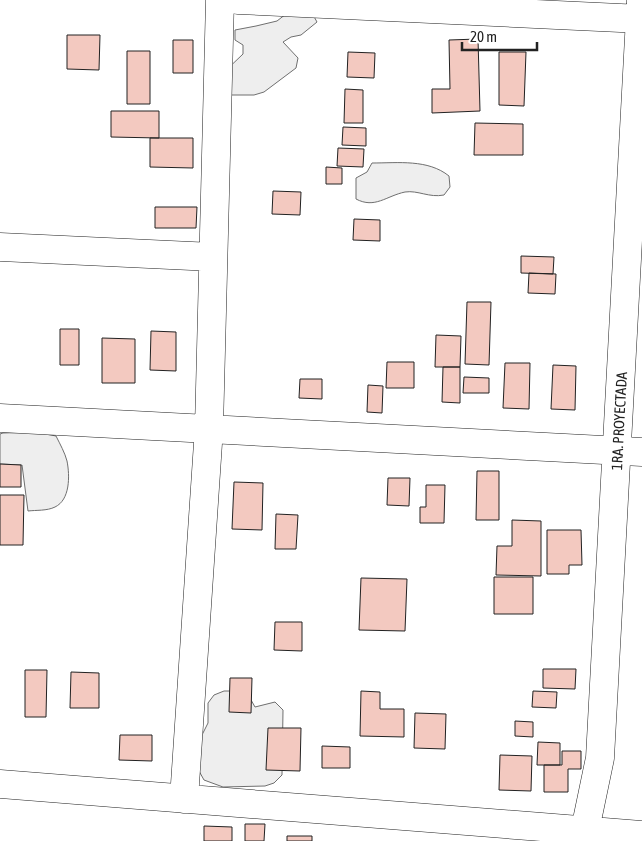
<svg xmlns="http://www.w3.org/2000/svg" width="642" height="841" font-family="'Asap Condensed',sans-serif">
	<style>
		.green { fill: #eee; stroke: #6f6f6f }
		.building { fill: #f3c9c0; stroke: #222 }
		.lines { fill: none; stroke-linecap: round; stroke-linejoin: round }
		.minor-casing { stroke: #222; stroke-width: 29 }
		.minor { stroke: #fff; stroke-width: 28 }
		.labels { text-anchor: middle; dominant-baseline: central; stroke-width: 4; stroke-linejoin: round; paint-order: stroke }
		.street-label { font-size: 15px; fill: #222; stroke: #fff }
	</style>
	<rect width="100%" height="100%" fill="#fff"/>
	<path class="green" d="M312,13L317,22L301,35L291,37L283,42L298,58L296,68L264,92L254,95H224L220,76L243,54V45L235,40V30L256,26L277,21L286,14Z
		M372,163C398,163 428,159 449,176L450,187L444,195C429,198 418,190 405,192C386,196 375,209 356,199V178L367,172Z
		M35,432L56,436C60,444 65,453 67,461C70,476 70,500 55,507C47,511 36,510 28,511L22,465L0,464V434L3,433Z
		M224,691H246L255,707L275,702L283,710L282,775L274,783L265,786L223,787L204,780L199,771V741L208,723V703L214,695Z"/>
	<path class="building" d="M67,35H100L99,70L67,69Z
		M478,39L480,111L432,113V89H450L449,40Z
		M173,40H193V73H173Z
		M127,51H150V104H127Z
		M348,52L375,53L374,78L347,77Z
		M499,52H526L524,106L499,105Z
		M345,89L363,90V123H344Z
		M111,111H159V138L111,137Z
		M475,123L523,124V155H474Z
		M343,127L366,128V146L342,145Z
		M150,138H193V168L150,167Z
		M338,148L364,149L363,167L337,166Z
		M326,167L342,168V184H326Z
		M273,191L301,192L300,215L272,214Z
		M155,207H197L196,228H155Z
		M354,219L380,220V241L353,240Z
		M521,256L554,257L553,274L521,273Z
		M529,273L556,274L555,294L528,293Z
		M467,302H491L489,365L465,364Z
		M60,329H79V365H60Z
		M151,331L176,332V371L150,370Z
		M436,335L461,336L460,367H435Z
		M102,338L135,339V383H102Z
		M387,362H414V388H386Z
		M505,363H530L529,409L503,408Z
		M553,365L576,366L575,410L551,409Z
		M443,367H460V403L442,402Z
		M464,377L489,378V393H463Z
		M300,379H322V399L299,398Z
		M368,385L383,386L382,413L367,412Z
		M0,464L21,465V487H0Z
		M477,471H499V520H476Z
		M388,478H410L409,506L387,505Z
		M234,482L263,483L262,530L232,529Z
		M426,485H445L444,523H420V507H426Z
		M0,495H24L23,545H0Z
		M276,514L298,515L296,549H275Z
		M512,520L541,521V576L496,575L497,546H512Z
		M547,530H581L582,565H569V574H547Z
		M494,577H533V614H494Z
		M361,578L407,579L405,631L359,630Z
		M275,622H302V651L274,650Z
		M543,669H576L575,689L543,688Z
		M25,670H47L46,717H25Z
		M71,672L99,673V708H70Z
		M230,678H252L251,713L229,712Z
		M361,691L380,692V709H404V737L360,736Z
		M533,691L557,692L556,708L532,707Z
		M415,713L446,714L445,749L414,748Z
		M515,721L533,722V737L515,736Z
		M268,728H301L300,771L266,770Z
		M120,735H152V761L119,760Z
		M538,742L560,743V765H537Z
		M322,746L350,747V768H322Z
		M562,751H581V769H568V792H544V765H562Z
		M500,755L532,756L531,791L499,790Z
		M245,824H265L264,841H245Z
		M204,826L232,827V841H204Z
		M287,836H312V841H287Z"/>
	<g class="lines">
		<g class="minor-casing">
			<path id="minor" d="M238,0L642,19
				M0,247L213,257
				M0,418L642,452
				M0,784L642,835
				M184,799L209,428L220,0
				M584,841L585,830L600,758L641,0"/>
		</g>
		<use href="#minor" class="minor"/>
	</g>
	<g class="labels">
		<g class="street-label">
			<text transform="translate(619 421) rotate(-87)">1RA. PROYECTADA</text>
		</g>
	</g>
	<path d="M462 42v8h75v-8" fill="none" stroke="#222222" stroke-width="2.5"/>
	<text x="470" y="42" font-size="15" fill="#222222" stroke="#ffffff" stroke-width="4" paint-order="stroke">20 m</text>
</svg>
